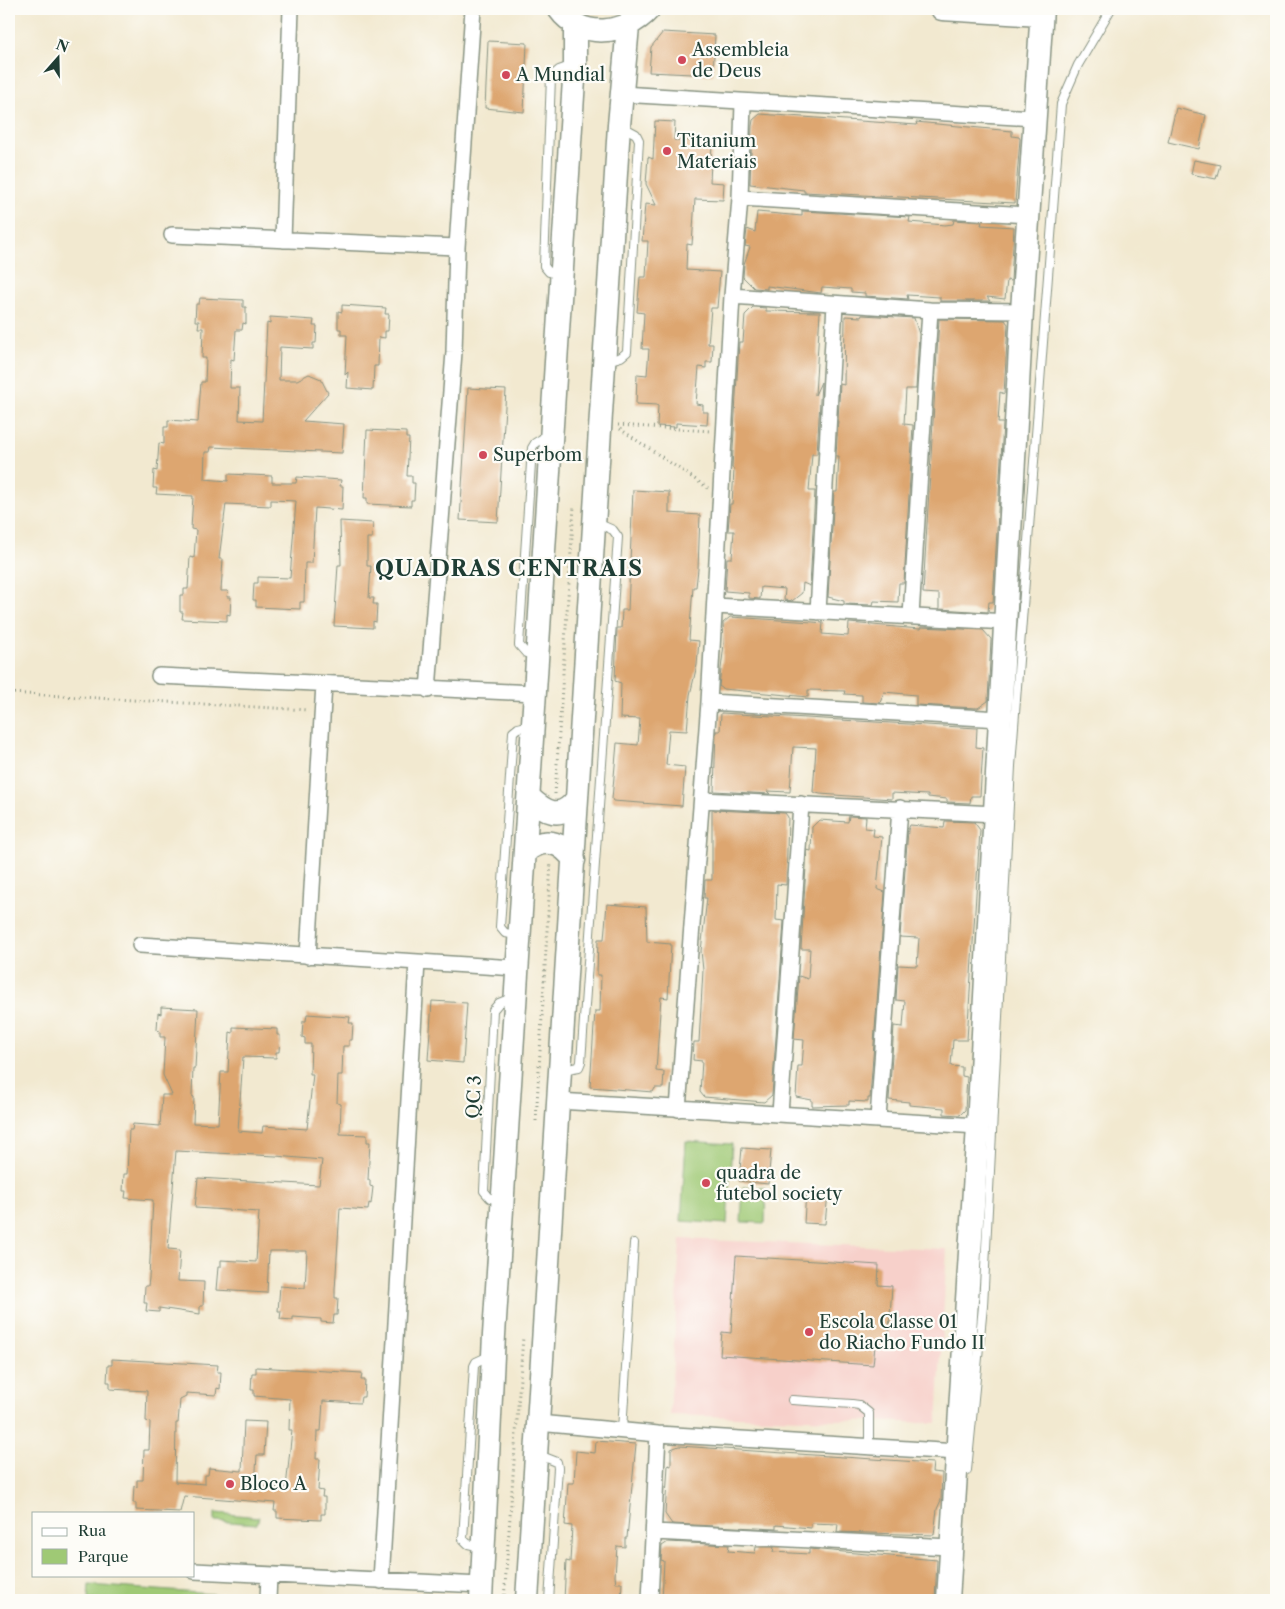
<svg xmlns="http://www.w3.org/2000/svg" width="1285" height="1609" font-family="'Libre Caslon Text',serif">
	<style>
		.built { fill: #f7d0ca }
		.green { fill: #9fc975; stroke: #5f8354 }
		.building { fill: #dda66f }
		.lines { fill: none; stroke-linecap: round; stroke-linejoin: round }
		.lane-casing { stroke: #889382; stroke-width: 10 }
		.street-casing { stroke: #889382; stroke-width: 18 }
		.secondary-casing { stroke: #889382; stroke-width: 25 }
		.path { stroke: #889382; stroke-width: 3; stroke-dasharray: 1 4; stroke-linecap: butt }
		.lane { stroke: #fff; stroke-width: 8 }
		.street { stroke: #fff; stroke-width: 15 }
		.secondary { stroke: #fff; stroke-width: 22 }
		.poi-dot { fill: #d1495b; stroke: #fdfcf7; stroke-width: 2 }
		.labels { text-anchor: middle; dominant-baseline: central; stroke-width: 4.5; stroke-linejoin: round; paint-order: stroke }
		.poi-label { font-size: 18px; fill: #1f3d34; stroke: #fdfcf7; text-anchor: start }
		.street-label { font-size: 18px; fill: #1f3d34; stroke: #fdfcf7 }
		.district-label { font-size: 22px; font-weight: bold; letter-spacing: 1px; fill: #1f3d34; stroke: #fdfcf7 }
	</style>
	<rect width="100%" height="100%" fill="#fdfcf7"/>
	<filter id="ink" filterUnits="userSpaceOnUse"><feTurbulence type="fractalNoise" baseFrequency=".02" numOctaves="2"/><feDisplacementMap in="SourceGraphic" scale="10" xChannelSelector="R" yChannelSelector="G"/><feConvolveMatrix kernelMatrix="1 2 1 2 8 2 1 2 1" color-interpolation-filters="sRGB"/></filter>
	<filter id="wash" filterUnits="userSpaceOnUse"><feTurbulence type="fractalNoise" baseFrequency=".0096" numOctaves="4" result="noise"/><feDisplacementMap in="SourceGraphic" scale="20" xChannelSelector="R" yChannelSelector="G"/><feGaussianBlur stdDeviation="1.12" result="paint"/><feColorMatrix in="noise" values="0 0 0 0 0 0 0 0 0 0 0 0 0 0 0 0 0 1.4 0 .05"/><feComposite in="paint" operator="in"/></filter>
	<g filter="url(#wash)">
		<rect width="100%" height="100%" fill="#f2e9d0"/>
		<path class="built" d="M680,1239L947,1249L937,1423L670,1415Z"/>
		<path class="green" d="M686,1141L732,1144L727,1224L681,1221Z
			M743,1187L766,1188L765,1223L741,1222Z
			M215,1513H216L259,1517L257,1524L215,1521Z
			M89,1585L240,1596V1600H88Z"/>
		<g id="blocks">
			<path class="building" d="M663,32L715,35L713,75L649,72L651,47Z
				M488,41L527,43L524,112L485,108Z
				M1176,108L1206,115L1199,149L1168,142Z
				M760,114L917,125L916,122L1012,131V136L1019,137L1020,139L1015,203L804,192V190L750,184L752,126L753,120Z
				M655,121L675,122L674,140L712,142L710,182L724,183L723,200L695,199L692,245L687,244L686,270L720,272L717,308H711L708,344H713L712,362H706V368L699,367L696,404L703,405V412H708L707,425L676,423V427L657,426L658,405L636,404L637,374L647,375L649,349H642L644,313L637,312L640,277H646L648,241H642L645,204L656,205L646,184L648,157L653,159Z
				M1194,160L1220,165L1216,179L1191,174Z
				M802,211L910,217L909,222L945,225L953,224L954,220L982,222L981,225L1014,227L1011,281L1007,280L1005,299L987,297L990,301H940V297L907,295L908,299L865,296V293L851,292V289L822,287L821,293L767,286V289L754,288L743,277L744,264L750,247L745,246L747,229L755,232L757,212L802,216Z
				M200,298L243,300V307H246V324L243,323L242,330H236L234,360L231,359L230,388H240L239,420L262,421L267,323L270,324V317L314,320L313,326H317L316,343H313V349L280,347L279,380H297L309,374L321,379L328,393L303,421L344,424L342,453L211,447L210,452H205L204,479L228,481V474L272,476V483H296L297,477L341,480L340,486H343L342,510L315,508L312,563H305L304,602H300V609L256,607V600H253L254,583H258V577L290,578L296,501L271,500V506L226,504L219,559H223L221,591H228L227,597H231L230,615L227,614V621L182,619L183,612H180V595H184V589H188L190,557L194,558L196,530L191,529L193,496L156,494L157,488H153L154,470L157,471L159,443L164,444V427H168V420L198,422L201,382H205L206,358H202L203,328H198L199,321H195L196,304H199Z
				M342,305L386,308L385,314H389L388,331H385V338L379,337L378,366H374L373,390L347,388L348,372L345,375L347,335H341V329H338V311L342,312Z
				M753,307L766,308V311L820,312L815,395L821,382L817,454H812L809,491H815L810,586L803,583L802,593L792,601L784,600L785,589L761,587L760,599L749,598V593L725,591L727,558H732L734,531H728L730,504H732L734,469L732,468L739,342H743L745,315Z
				M862,315L914,318L919,334L916,389H906L904,424L913,425L904,583H899L898,602L874,601L873,605L844,604V601L828,597L834,492H837L839,456H836L840,384L844,385L845,316L861,317Z
				M939,319L1005,320L1008,324L1004,394L1000,392L998,423H1003L993,602H989L988,612L939,609V594L923,593Z
				M468,388L506,390L498,522L460,520Z
				M367,430L406,432V438H409L407,476H412V483H415L414,500H411V506L367,504V498H364Z
				M633,490L669,492V513L700,515L698,569L696,587H693L689,640L699,641L697,665L690,695L687,731L669,730L666,765L685,767L682,806L613,801L612,799L617,743L638,745L640,719L620,718L621,683L615,681L617,628H621L622,610H628Z
				M340,521L373,523L372,538H367V566H371L369,598H374L373,604H377L376,622L373,621V628L334,626L338,565H341Z
				M730,617L813,622L823,623L822,634L848,636L849,623L920,629L921,627L983,630L991,639L988,701L978,708L916,705V695L884,692L880,703L862,702V695L844,694L845,691L808,690V697L723,689L719,686L724,644L723,623Z
				M721,713L977,728L976,747L983,748L980,796H971L970,803L947,802V799L928,797V795L892,793V799L820,794L813,792L816,748L793,747L790,792L767,791L770,794L714,791L716,731H720Z
				M712,810L785,813L788,817L786,885L777,884L776,920L784,921L772,1095L764,1102L704,1097L700,1092L702,1061L693,1060L694,1042H699L703,970L701,951L707,898H704L705,880H712Z
				M849,816L866,817L865,828L874,829L873,836L882,837L877,889L885,892L870,1098H868V1102L849,1101V1105L812,1106V1100L796,1097L798,1066H802L804,1040L794,1039L799,976L808,979L810,949H801L807,850L811,851L812,827L819,820L848,822Z
				M945,821L974,822L980,830L967,1040H953L951,1066L962,1067V1076L967,1077L965,1110L960,1115L944,1114V1108L909,1105V1102L889,1100L894,1026L903,1027L905,1001L896,1000L898,965L917,966L919,938L900,937L908,830L910,825L944,828Z
				M607,904L646,907L647,942L671,944L668,998L661,997L656,1071L664,1072L663,1088H655L653,1092L590,1087L595,1011H600L601,975H597L598,939H604Z
				M432,1001L467,1003L463,1063L428,1060Z
				M161,1007L198,1009L195,1068H193L192,1096L194,1097L193,1123L218,1124L221,1072H228L230,1032L233,1033V1027L277,1029V1035H280L279,1052H276V1058L243,1057L238,1131L262,1133L263,1126L307,1129L313,1074H310L311,1044H305V1038L302,1037L303,1021H306L307,1014L350,1017L349,1023H353L352,1040H349V1046H343L342,1075H338L337,1103L341,1104L340,1134L367,1135V1142H370L368,1180H370V1186L373,1187L371,1204L369,1203L368,1210L340,1208L335,1290V1298H338L337,1315H334L333,1323L321,1322V1319L293,1317V1320L280,1319L281,1311H278L280,1286L305,1288L307,1251H269L267,1293L216,1290L218,1267H221V1260L256,1262L259,1212L195,1208L198,1178L319,1185L322,1160L276,1156L176,1151L168,1249L180,1250L178,1281L204,1282L203,1306H200V1314L159,1308V1312L146,1311L147,1303H144L145,1286H148L149,1278L153,1200L125,1198L126,1191H123L124,1174H127L129,1130H132L133,1124L160,1126L162,1095H172L163,1075L165,1037H160V1031L157,1030L158,1013L161,1014Z
				M742,1148L771,1150L768,1184L739,1181Z
				M806,1191L828,1193L825,1224L804,1223Z
				M736,1256L879,1265L878,1285L892,1286L888,1346H875L873,1365L720,1355L722,1332L731,1333Z
				M112,1359L218,1365L217,1372H221L220,1389L217,1388L216,1395L186,1393V1397L180,1400L178,1423H176L175,1482L205,1484V1475H208L209,1468L242,1471L244,1421L266,1422L264,1455H257L255,1486L286,1488L292,1430H289L290,1399L254,1396V1390H251L252,1373H256V1367L362,1373L361,1380H365L364,1397H361L360,1403L323,1401L321,1431H317L316,1459H320L318,1490L323,1491L322,1497H325V1514H321V1520L277,1518V1511H274L275,1503L184,1496L180,1512L136,1510V1503H133L134,1486L137,1487V1480H143L144,1450H149L150,1422L146,1421L147,1391L110,1389V1382H107L108,1365H112Z
				M596,1441L636,1444L627,1538H625V1547L617,1546L615,1576L616,1583H622L621,1600H564L566,1561L570,1562L572,1526L565,1525L568,1483H574L576,1451L595,1453Z
				M679,1446L933,1463L932,1472L942,1473L941,1500L937,1509L934,1535L837,1532L838,1524L811,1523V1528L776,1525V1529L672,1524L665,1514L668,1465L671,1466V1449Z
				M668,1542L729,1545L728,1551L755,1553L756,1547H774L773,1552L809,1554V1549L937,1560L935,1600H662L664,1561L661,1560L662,1546Z"/>
		</g>
	</g>
	<g filter="url(#ink)">
		<use href="#blocks" fill-opacity="0" stroke="#889382" stroke-width="1"/>
		<g class="lines">
			<g class="lane-casing">
				<path id="lane" d="M560,273L549,272L544,266L551,77L559,70L573,65
					M607,361L621,357L627,352L639,140L636,134L623,127
					M535,656L526,653L519,645L532,448L535,443L548,435
					M517,935L505,933L500,927L513,732L518,728L531,725
					M562,1070L579,1067L581,1062L618,537L613,530L597,523
					M500,1200L490,1198L484,1191L493,1010L499,1003L514,997
					M792,1400L852,1404L859,1405L869,1413V1446
					M622,1430L634,1243
					M539,1455L557,1462L558,1468L549,1600
					M967,1470L983,1306L1011,766L1061,104L1078,65L1111,9
					M482,1547L468,1544L463,1539L474,1366L476,1362L489,1356"/>
			</g>
			<g class="street-casing">
				<path id="street" d="M621,94L1034,118
					M740,198L1028,215
					M172,235L457,247
					M283,240L291,9
					M732,296L930,310L1022,311
					M715,606L1007,622
					M818,612L835,304
					M911,616L930,310
					M159,676L535,693
					M428,690L454,352L457,247L473,9
					M709,702L1000,719
					M702,800L996,814
					M140,945L517,968
					M308,956L324,684
					M558,1101L978,1126
					M678,1109L709,702L732,296L740,198L743,103
					M780,1114L801,804
					M878,1119L900,808
					M538,1423L658,1434L958,1452
					M654,1532L950,1547
					M194,1571L481,1585
					M381,1581L417,962
					M268,1600L269,1575
					M650,1600L658,1434"/>
			</g>
			<g class="secondary-casing">
				<path id="secondary" d="M559,9C581,40 626,35 649,9
					M942,9L1041,15
					M529,797C545,812 560,821 576,800
					M526,851C544,837 561,841 574,860
					M481,1600L494,1335L575,64V23
					M527,1600L619,125L628,26
					M948,1600L978,1126L1022,311L1042,9"/>
			</g>
			<path class="path" d="M618,425L710,431
				M620,429L708,488
				M9,693L308,710
				M555,794L574,506
				M536,1121L551,862
				M504,1600L523,1337"/>
			<use href="#lane" class="lane"/>
			<use href="#street" class="street"/>
			<use href="#secondary" class="secondary"/>
		</g>
	</g>
	<g class="poi-dot">
		<circle cx="682" cy="60" r="5"/>
		<circle cx="506" cy="75" r="5"/>
		<circle cx="667" cy="151" r="5"/>
		<circle cx="483" cy="455" r="5"/>
		<circle cx="706" cy="1183" r="5"/>
		<circle cx="809" cy="1332" r="5"/>
		<circle cx="230" cy="1484" r="5"/>
	</g>
	<g class="labels">
		<g class="poi-label">
			<text x="692" y="50">Assembleia<tspan x="692" dy="21">de Deus</tspan></text>
			<text x="516" y="75">A Mundial</text>
			<text x="677" y="141">Titanium<tspan x="677" dy="21">Materiais</tspan></text>
			<text x="493" y="455">Superbom</text>
			<text x="716" y="1173">quadra de<tspan x="716" dy="21">futebol society</tspan></text>
			<text x="819" y="1322">Escola Classe 01<tspan x="819" dy="21">do Riacho Fundo II</tspan></text>
			<text x="240" y="1484">Bloco A</text>
		</g>
		<g class="street-label">
			<text transform="translate(474 1097) rotate(-87)">QC 3</text>
		</g>
		<g class="district-label">
			<text x="509" y="568">QUADRAS CENTRAIS</text>
		</g>
	</g>
	<rect width="1285" height="1609" fill="none" stroke="#fdfcf7" stroke-width="30"/>
	<rect x="32" y="1512" width="162" height="65" fill="#fdfcf7" stroke="#a4b0a9"/>
	<rect x="42" y="1528" width="25" height="8" fill="#ffffff" stroke="#a4b0a9"/>
	<text x="78" y="1536" font-size="15" fill="#1f3d34">Rua</text>
	<rect x="42" y="1549" width="25" height="15" fill="#9fc975" stroke="#a4b0a9"/>
	<text x="78" y="1562" font-size="15" fill="#1f3d34">Parque</text>
	<g transform="translate(58 58) rotate(20)" stroke="#fdfcf7" stroke-width="4" paint-order="stroke">
	<path d="M0-4L9 19L0 12L-9 19Z" fill="#1f3d34"/>
	<text y="-8" font-size="14" font-weight="bold" text-anchor="middle" fill="#1f3d34">N</text>
	</g>
</svg>
